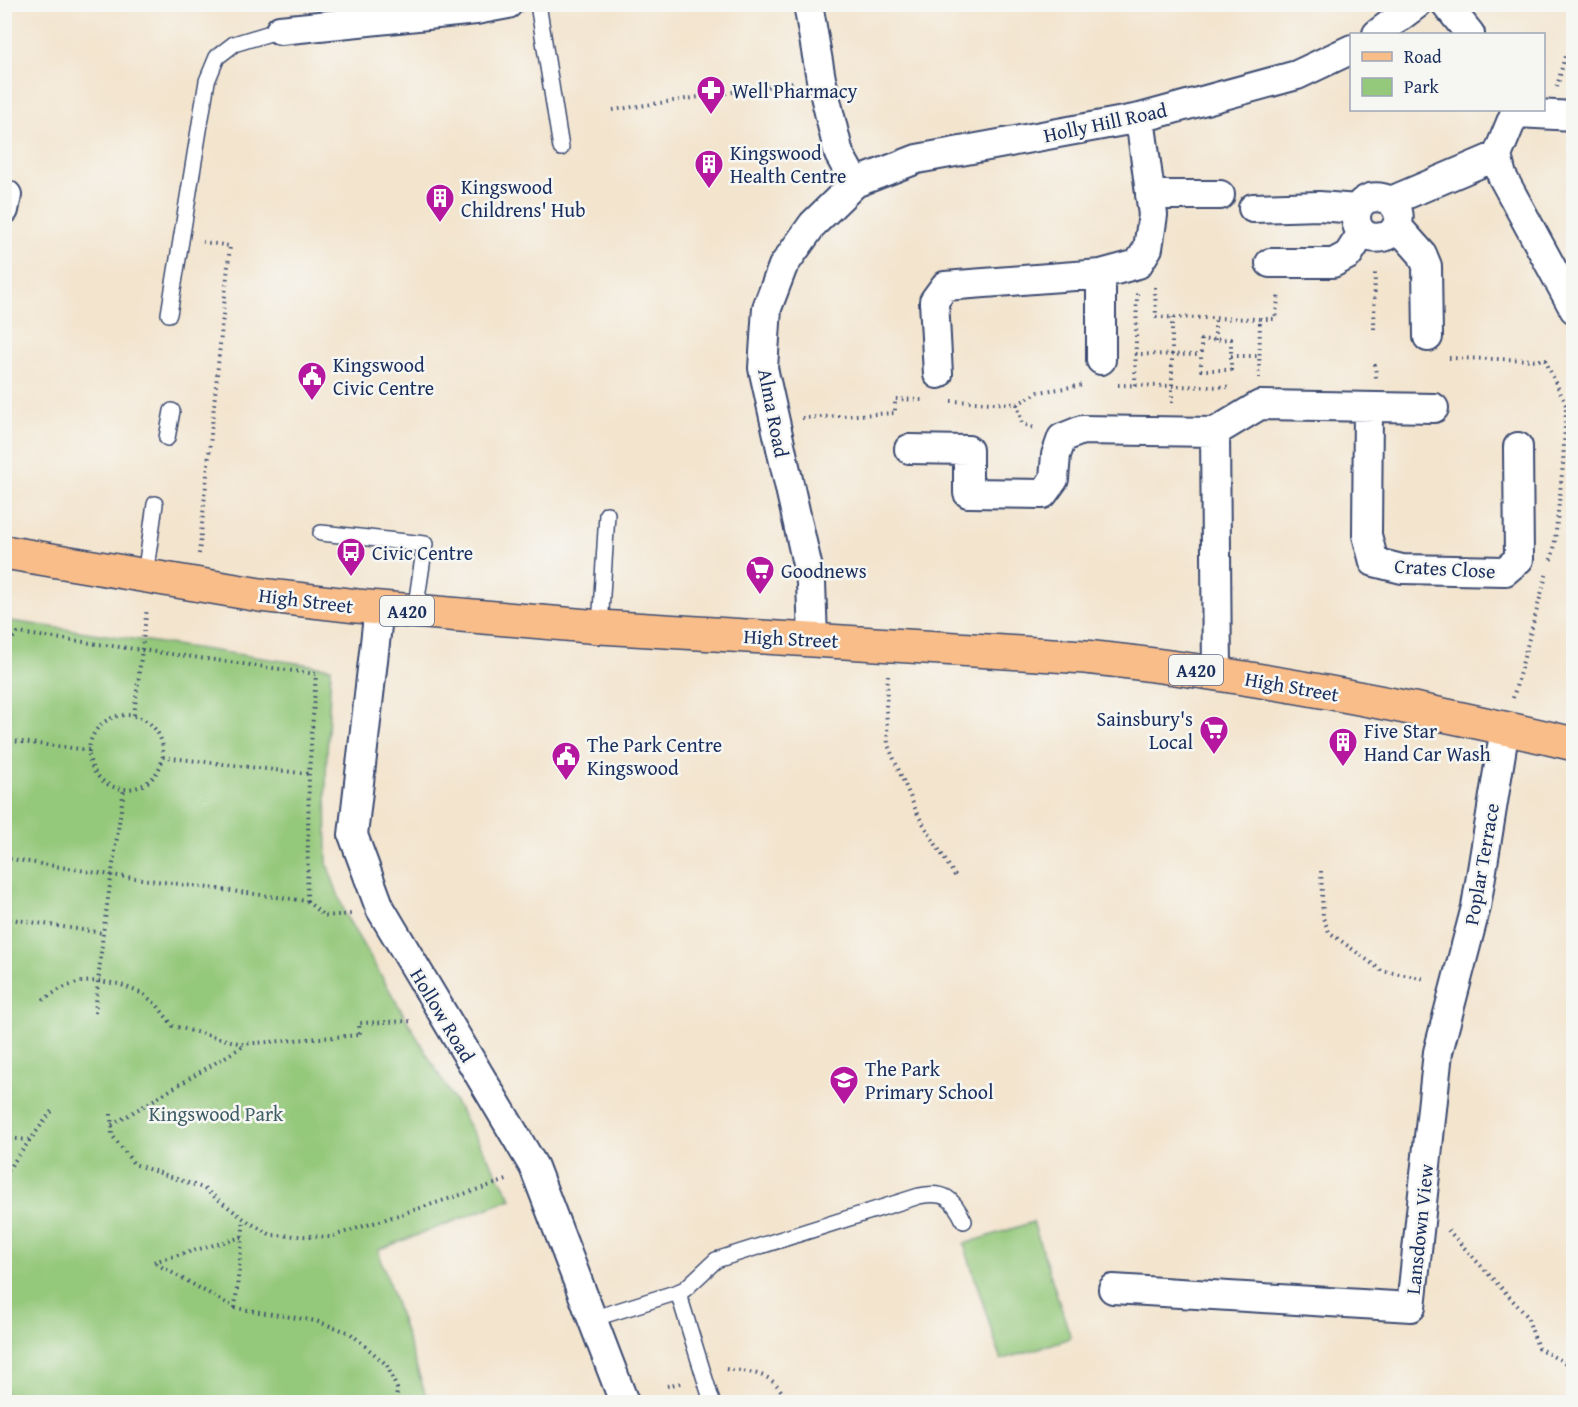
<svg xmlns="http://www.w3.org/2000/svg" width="1578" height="1407" font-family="'Gentium Book Plus',serif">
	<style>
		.green { fill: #94c87a; stroke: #587c6c; stroke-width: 1.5 }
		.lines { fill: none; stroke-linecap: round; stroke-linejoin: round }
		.service-casing { stroke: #3b4a6f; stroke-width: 18 }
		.minor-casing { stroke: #3b4a6f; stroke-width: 32 }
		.primary-casing { stroke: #3b4a6f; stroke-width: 36 }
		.path { stroke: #3b4a6f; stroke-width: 4; stroke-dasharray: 1.5 4.5; stroke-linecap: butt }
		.service { stroke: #fff; stroke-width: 15 }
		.minor { stroke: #fff; stroke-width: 28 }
		.primary { stroke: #f8bd89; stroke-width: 33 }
		.labels { text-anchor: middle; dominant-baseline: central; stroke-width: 5; stroke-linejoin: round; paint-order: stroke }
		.shield { fill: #f6f6f2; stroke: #5d6b8a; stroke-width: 1.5 }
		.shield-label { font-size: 18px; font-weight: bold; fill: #1b2f5e }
		.poi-label { font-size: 20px; fill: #1b2f5e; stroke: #f6f6f2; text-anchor: start }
		.street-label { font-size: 20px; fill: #1b2f5e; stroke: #f6f6f2 }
		.park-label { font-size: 20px; fill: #3f5d66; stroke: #f6f6f2 }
	</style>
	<rect width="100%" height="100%" fill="#f6f6f2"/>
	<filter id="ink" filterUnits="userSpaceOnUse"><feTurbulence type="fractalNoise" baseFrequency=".0167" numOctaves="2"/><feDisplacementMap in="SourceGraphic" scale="12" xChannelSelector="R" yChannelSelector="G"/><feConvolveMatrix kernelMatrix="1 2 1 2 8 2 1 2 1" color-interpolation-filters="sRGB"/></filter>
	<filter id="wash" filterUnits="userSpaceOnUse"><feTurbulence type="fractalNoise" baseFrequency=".008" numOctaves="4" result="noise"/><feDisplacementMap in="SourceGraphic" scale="24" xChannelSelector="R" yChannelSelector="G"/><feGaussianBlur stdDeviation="1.35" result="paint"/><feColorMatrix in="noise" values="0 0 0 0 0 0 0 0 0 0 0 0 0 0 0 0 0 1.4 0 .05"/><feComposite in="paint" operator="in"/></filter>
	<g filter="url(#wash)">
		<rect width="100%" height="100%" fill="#f3e4cd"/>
		<path class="green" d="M4,620L331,668L326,776L327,864L346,916L512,1199L378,1250L428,1402H5Z
			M1033,1222L1071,1338L1001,1360L964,1244Z"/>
	</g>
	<g filter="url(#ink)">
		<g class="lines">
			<g class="service-casing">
				<path id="service" d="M538,4L561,148
					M169,314L207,81L217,57L234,44L280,30
					M167,438L172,411
					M321,533L425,544L415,612
					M145,576L155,504
					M600,627L607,514
					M678,1292L685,1289L716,1260L919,1196C945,1191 953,1198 964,1221
					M592,1319L678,1292L712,1402"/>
			</g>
			<g class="minor-casing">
				<path id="minor" d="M808,4L821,79L839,154L855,183
					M1446,4L1470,34
					M280,30L476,10L508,4
					M1377,34L1417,4
					M1516,110L1497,156L1502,176L1574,309
					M1516,113L1574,116
					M4,195H7L4,210
					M1150,195H1220
					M1391,201C1393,204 1397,209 1398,212C1401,223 1393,236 1383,237C1344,245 1348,182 1391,201L1497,156
					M1253,208L1319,206L1357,209
					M1397,226L1422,254L1427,266L1428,337
					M1270,263H1333L1348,255L1362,233
					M1101,274V360
					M938,374L934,301L945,286L1101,274L1138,264L1148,248L1153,215L1140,118
					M1368,408L1367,535L1374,562L1402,569L1505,571L1519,559L1518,447
					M1215,432L1260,405L1434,408
					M909,449L968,450V493L1043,494L1054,479L1056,455L1062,438L1082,430L1215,432L1217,673
					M379,608L353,835L380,908L534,1167L624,1402
					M813,639L811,582L763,368L767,308L783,266L813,224L855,183L917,159L1140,118L1297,75L1352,49
					M1113,1289L1411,1307L1438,1052L1476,907L1505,728"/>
			</g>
			<g class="primary-casing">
				<path id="primary" d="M4,552L260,595L357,606L600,627L1085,657C1250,674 1412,706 1574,744"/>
			</g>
			<path class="path" d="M1557,87L1565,56L1574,49
				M613,110L793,83
				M1155,287L1156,317L1260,319L1259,378
				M1260,319H1275L1279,293
				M1374,329L1375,270
				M1231,339V370H1201V340Z
				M1215,340V318
				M1135,354L1201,355
				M1231,356H1259
				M1449,358L1545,360L1566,405L1563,464L1554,550L1550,562
				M1375,364L1376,378
				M1118,385L1231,387
				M1135,385L1137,293
				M951,401L1017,404L1039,392L1084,385
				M1172,403V317
				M1017,404L1022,423L1036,429
				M802,418L895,413V399L923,400
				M199,554L230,246L203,242
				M4,646L18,633L316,674L309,774L307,901
				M888,675L886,707L888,745L918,815L955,876
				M1513,698L1547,572
				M134,715L147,608
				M89 752a37 37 0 1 1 74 0a37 37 0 1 1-74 0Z
				M4,740L89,750
				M163,757L309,774
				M4,858L111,875L307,901L324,916L352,914
				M1321,871L1323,918L1329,932L1382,971L1427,979
				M4,918L103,933
				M43,1000L62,988L80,982L98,981L119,984L143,994L157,1005L173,1026L242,1044L360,1035L359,1023L414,1021
				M95,1013L103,933L124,789
				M111,1114L112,1135L134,1164L203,1188L244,1219L271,1235L330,1237L510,1179
				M112,1125L245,1045
				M4,1138L30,1140
				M4,1175L54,1108
				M1448,1230L1527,1316L1538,1348L1574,1368
				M242,1237L153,1262L235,1308L316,1321L350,1333L387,1365L397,1389L396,1402
				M235,1308L244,1219
				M726,1369C754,1373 776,1372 786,1402
				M667,1386L684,1382"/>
			<use href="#service" class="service"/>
			<use href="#minor" class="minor"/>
			<use href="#primary" class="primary"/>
		</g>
	</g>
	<defs>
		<g id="pharmacy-pin" transform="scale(1.5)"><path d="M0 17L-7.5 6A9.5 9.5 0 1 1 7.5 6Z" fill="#b5179e" stroke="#f6f6f2"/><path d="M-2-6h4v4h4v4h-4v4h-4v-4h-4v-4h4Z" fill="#fff"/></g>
		<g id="building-pin" transform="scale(1.5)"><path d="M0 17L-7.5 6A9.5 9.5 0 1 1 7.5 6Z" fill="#b5179e" stroke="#f6f6f2"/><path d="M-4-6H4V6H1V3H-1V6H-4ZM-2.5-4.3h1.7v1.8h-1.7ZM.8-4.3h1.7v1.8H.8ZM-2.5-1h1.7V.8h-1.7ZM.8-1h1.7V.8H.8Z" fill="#fff"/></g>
		<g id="civic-pin" transform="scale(1.5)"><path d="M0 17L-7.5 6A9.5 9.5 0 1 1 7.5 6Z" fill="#b5179e" stroke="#f6f6f2"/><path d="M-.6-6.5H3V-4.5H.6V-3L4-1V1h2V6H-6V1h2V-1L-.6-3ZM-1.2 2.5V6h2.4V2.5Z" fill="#fff"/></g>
		<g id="bus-pin" transform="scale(1.5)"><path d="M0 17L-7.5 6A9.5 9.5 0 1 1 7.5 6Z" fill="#b5179e" stroke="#f6f6f2"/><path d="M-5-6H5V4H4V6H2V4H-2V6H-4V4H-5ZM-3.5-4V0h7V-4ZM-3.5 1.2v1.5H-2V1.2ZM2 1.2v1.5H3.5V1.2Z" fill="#fff"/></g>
		<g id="supermarket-pin" transform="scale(1.5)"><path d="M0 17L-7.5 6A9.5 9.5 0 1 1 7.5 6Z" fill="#b5179e" stroke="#f6f6f2"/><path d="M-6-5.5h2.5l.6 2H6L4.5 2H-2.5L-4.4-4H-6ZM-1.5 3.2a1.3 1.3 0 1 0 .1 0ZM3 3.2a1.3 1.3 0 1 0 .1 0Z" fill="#fff"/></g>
		<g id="school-pin" transform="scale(1.5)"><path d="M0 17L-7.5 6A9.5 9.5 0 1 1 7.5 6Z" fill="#b5179e" stroke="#f6f6f2"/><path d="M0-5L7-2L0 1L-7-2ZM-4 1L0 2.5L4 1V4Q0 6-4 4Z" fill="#fff"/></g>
	</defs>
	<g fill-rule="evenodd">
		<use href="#pharmacy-pin" x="711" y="90"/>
		<use href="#building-pin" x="709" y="164"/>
		<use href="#building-pin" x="440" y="198"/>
		<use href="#civic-pin" x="312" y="376"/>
		<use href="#bus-pin" x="351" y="552"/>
		<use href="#supermarket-pin" x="760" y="570"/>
		<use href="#supermarket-pin" x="1214" y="730"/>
		<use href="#building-pin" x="1343" y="742"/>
		<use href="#civic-pin" x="566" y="756"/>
		<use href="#school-pin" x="844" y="1080"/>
	</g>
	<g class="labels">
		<g class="shield">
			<rect x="380" y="596" width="54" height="30" rx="4.5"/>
			<rect x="1169" y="655" width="54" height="30" rx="4.5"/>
		</g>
		<g class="shield-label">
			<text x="407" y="611">A420</text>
			<text x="1196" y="670">A420</text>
		</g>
		<g class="poi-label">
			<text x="732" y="90">Well Pharmacy</text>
			<text x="730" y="152">Kingswood<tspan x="730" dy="23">Health Centre</tspan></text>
			<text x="461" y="186">Kingswood<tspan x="461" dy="23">Childrens' Hub</tspan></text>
			<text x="333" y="364">Kingswood<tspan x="333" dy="23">Civic Centre</tspan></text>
			<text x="372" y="552">Civic Centre</text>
			<text x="781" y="570">Goodnews</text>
			<text x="1193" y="718" text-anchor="end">Sainsbury's<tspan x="1193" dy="23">Local</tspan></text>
			<text x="1364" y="730">Five Star<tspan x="1364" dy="23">Hand Car Wash</tspan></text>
			<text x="587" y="744">The Park Centre<tspan x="587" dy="23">Kingswood</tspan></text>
			<text x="865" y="1068">The Park<tspan x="865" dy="23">Primary School</tspan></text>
		</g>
		<g class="street-label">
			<text transform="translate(1105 122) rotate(-12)">Holly Hill Road</text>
			<text transform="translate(774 413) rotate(79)">Alma Road</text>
			<text transform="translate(1445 568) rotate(3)">Crates Close</text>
			<text transform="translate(306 600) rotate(7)">High Street</text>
			<text transform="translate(791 638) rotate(3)">High Street</text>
			<text transform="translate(1292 686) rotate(10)">High Street</text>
			<text transform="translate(1481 864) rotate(-80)">Poplar Terrace</text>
			<text transform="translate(443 1015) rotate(59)">Hollow Road</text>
			<text transform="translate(1419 1229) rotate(-84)">Lansdown View</text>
		</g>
		<g class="park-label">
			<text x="216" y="1113">Kingswood Park</text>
		</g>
	</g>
	<rect width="1578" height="1407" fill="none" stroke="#f6f6f2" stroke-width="24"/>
	<rect x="1350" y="33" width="195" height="78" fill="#f6f6f2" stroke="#9ea6b7" stroke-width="1.5"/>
	<rect x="1362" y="52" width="30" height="9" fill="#f8bd89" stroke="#9ea6b7" stroke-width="1.5"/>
	<text x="1404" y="63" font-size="18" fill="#1b2f5e">Road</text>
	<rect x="1362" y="78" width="30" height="18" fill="#94c87a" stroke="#9ea6b7" stroke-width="1.5"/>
	<text x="1404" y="93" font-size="18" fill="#1b2f5e">Park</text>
</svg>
